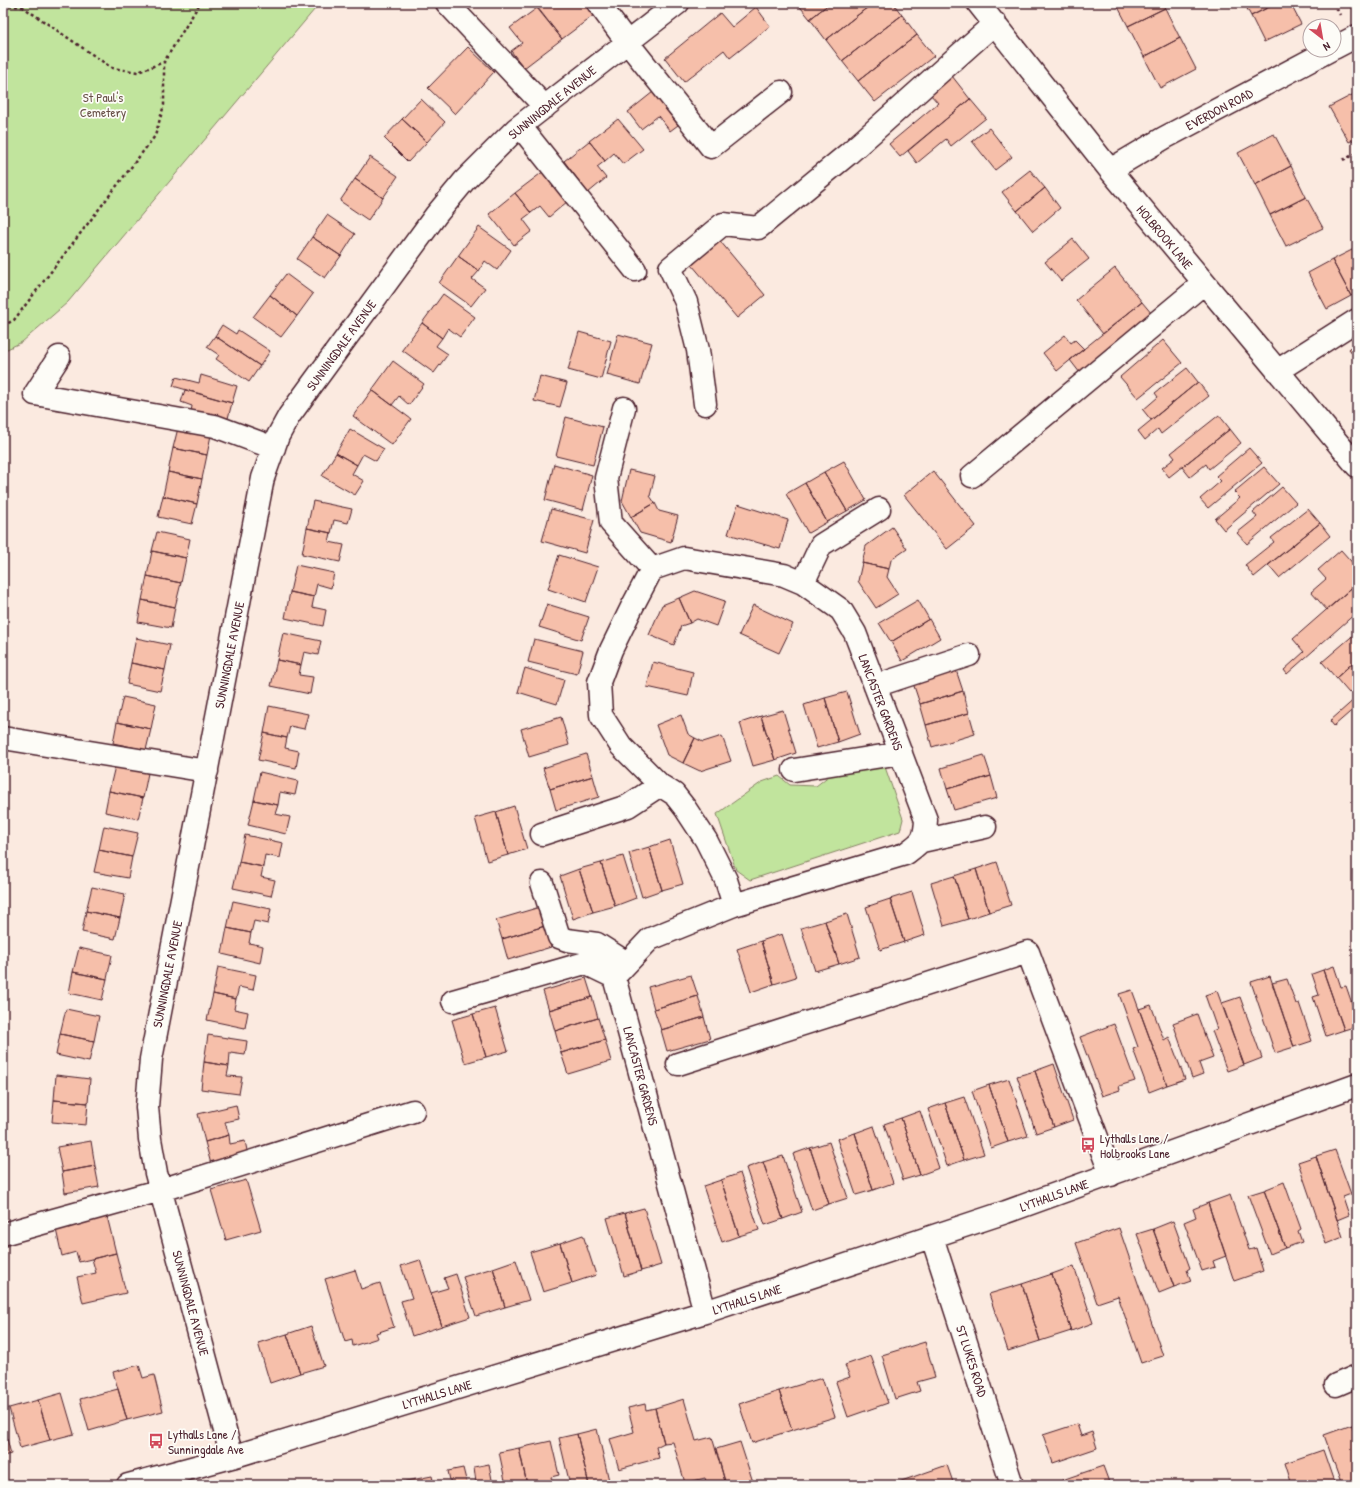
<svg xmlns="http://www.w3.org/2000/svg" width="1360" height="1488" font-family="'Patrick Hand',sans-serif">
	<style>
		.green { fill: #c1e49d; stroke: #868264 }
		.building { fill: #f6bfaa; stroke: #4a1f2b }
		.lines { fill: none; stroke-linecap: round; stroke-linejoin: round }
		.minor-casing { stroke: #4a1f2b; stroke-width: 25 }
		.path { stroke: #4a1f2b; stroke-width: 2.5; stroke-dasharray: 3 3; stroke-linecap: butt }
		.minor { stroke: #fdfcf7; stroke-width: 22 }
		.labels { text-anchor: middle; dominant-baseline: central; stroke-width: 3.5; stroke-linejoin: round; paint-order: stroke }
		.park-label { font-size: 13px; fill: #685048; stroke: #fdfcf7 }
		.street-label { font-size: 13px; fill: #4a1f2b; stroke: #fdfcf7 }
		.poi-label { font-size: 13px; fill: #4a1f2b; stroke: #fdfcf7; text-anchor: start }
	</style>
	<rect width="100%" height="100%" fill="#fbeae0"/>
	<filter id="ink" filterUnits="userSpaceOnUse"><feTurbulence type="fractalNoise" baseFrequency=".025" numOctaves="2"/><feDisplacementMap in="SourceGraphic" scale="8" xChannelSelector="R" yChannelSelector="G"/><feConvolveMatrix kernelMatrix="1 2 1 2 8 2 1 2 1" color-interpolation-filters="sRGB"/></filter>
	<g filter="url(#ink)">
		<path class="green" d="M3,3H320L68,302L22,342L3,351Z
			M884,764L903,819L900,831L750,880L736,870L717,814L762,782L779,776L790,785L816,786L835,771Z"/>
		<path class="building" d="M534,3H586L594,15L562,39Z
			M797,3H830L810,19Z
			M830,3H873L826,40L810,19Z
			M873,3H893L902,15L842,61L826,40Z
			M1116,3H1162L1165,8L1128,26Z
			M1244,3H1277L1251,16Z
			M1277,3H1290L1301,24L1264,42L1251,16Z
			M756,7L770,26L730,58L724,50L684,82L665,58L720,13L732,27Z
			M537,8L562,39L524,68L511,51L522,43L510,28Z
			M1165,8L1180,38L1144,57L1128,26Z
			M902,15L917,35L858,81L842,61Z
			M917,35L934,56L875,102L858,81Z
			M1180,38L1196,69L1160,88L1144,57Z
			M468,47L494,72L455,114L428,88Z
			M952,76L970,99L900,157L889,144L938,103L930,94Z
			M653,92L678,125L670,131L658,116L641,129L628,112Z
			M1354,94L1357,100V138L1349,142L1329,107Z
			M421,99L445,122L427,142L402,119Z
			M970,99L986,118L951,146L946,139L917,163L908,151Z
			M402,119L427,142L408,162L384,138Z
			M618,119L643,149L623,164L614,153L605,161L589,141Z
			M989,128L1012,157L995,170L972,141Z
			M1274,134L1291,166L1255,185L1238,153Z
			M589,141L605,161L597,167L606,178L588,193L564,161Z
			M370,157L398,176L383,198L355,179Z
			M1291,166L1306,197L1270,215L1255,185Z
			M1030,170L1045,188L1017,211L1002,192Z
			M544,171L568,201L549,217L540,206L531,213L515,193Z
			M355,179L383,198L368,220L340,201Z
			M1045,188L1060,208L1033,231L1017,211Z
			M515,193L531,213L523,219L532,231L514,245L489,214Z
			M1306,197L1323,228L1286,246L1270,215Z
			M327,215L355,234L341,256L312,237Z
			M479,227L511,250L497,270L485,261L479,271L458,256Z
			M312,237L341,256L325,278L297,259Z
			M1073,239L1089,259L1061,281L1045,262Z
			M720,241L765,295L737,318L692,265Z
			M1356,248L1357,293L1351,296L1332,260Z
			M458,256L479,271L472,279L485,288L471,306L439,283Z
			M1332,260L1351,296L1327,309L1308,273Z
			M1115,268L1142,302L1103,334L1076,300Z
			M286,274L313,294L297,316L270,295Z
			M443,294L475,317L460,337L448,328L442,338L422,323Z
			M270,295L297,316L281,337L253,317Z
			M1142,302L1152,314L1080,373L1070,360Z
			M422,323L442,338L436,346L448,354L434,373L402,350Z
			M222,325L236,334L238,330L270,351L260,366L215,336Z
			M579,332L611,341L601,379L568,370Z
			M618,334L652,343L640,384L607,375Z
			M1065,335L1071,343L1075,340L1084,349L1057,371L1043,353Z
			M215,336L260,366L249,382L216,359L219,355L207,347Z
			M1163,340L1182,363L1138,398L1120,377Z
			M1357,342V359L1349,349Z
			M393,361L424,384L409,405L399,396L392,405L372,390Z
			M1187,368L1198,382L1151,420L1143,410L1158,397L1155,393Z
			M201,375L237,386L232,403L173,386L176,377L199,383Z
			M540,376L567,383L560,407L534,401Z
			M1198,382L1209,396L1161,434L1158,429L1145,440L1138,431Z
			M185,390L232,403L227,422L191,412L192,406L181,402Z
			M372,390L411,419L392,445L353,416Z
			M1219,415L1230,429L1169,477L1162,468L1175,458L1171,453Z
			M566,417L603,427L593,465L556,456Z
			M178,428L211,435L207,455L173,448Z
			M350,429L384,449L376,461L363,454L357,465L336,453Z
			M1230,429L1241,443L1209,469L1206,464L1190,477L1182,467Z
			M173,448L207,455L202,479L168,472Z
			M1249,448L1262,463L1208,508L1200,499L1221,481L1216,476Z
			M336,453L357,465L352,474L364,481L355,495L322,476Z
			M844,461L866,500L847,511L824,472Z
			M554,464L592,475L583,510L545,500Z
			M1264,467L1279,484L1224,530L1215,519L1240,498L1234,492Z
			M629,470L655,476L650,496L655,503L631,517L622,501Z
			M933,471L976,526L947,549L904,495Z
			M168,472L202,479L197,504L163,496Z
			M824,472L847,511L827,522L805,483Z
			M805,483L827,522L808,533L786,494Z
			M1282,487L1296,503L1247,544L1237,533L1257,517L1253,512Z
			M163,496L197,504L192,524L158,517Z
			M313,501L352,509L348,523L334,520L331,533L307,528Z
			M655,503L659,511L678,516L671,542L640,533L631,517Z
			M738,504L788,520L780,549L728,534Z
			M551,509L594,520L585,553L542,541Z
			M1308,509L1320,523L1254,577L1245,565L1274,542L1271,538Z
			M1320,523L1330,536L1279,578L1268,565Z
			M892,527L907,549L891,560L889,569L862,563L866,546Z
			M307,528L331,533L329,542L344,545L340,562L302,554Z
			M157,532L190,539L186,558L152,551Z
			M1341,550L1357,568V583L1327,610L1311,592L1326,579L1318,570Z
			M152,551L186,558L181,583L147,576Z
			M559,555L598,567L586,602L548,589Z
			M862,563L889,569L887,577L898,594L876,608L858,581Z
			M296,565L334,573L331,588L317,584L314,597L290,592Z
			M147,576L181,583L175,607L142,600Z
			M1357,583V612L1287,674L1284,670L1304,652L1293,639Z
			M695,591L725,601L716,626L697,619L690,623L679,598Z
			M290,592L314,597L312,607L326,610L323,626L285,618Z
			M679,598L690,623L681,626L674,645L649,635L662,605Z
			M142,600L175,607L171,628L138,622Z
			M918,600L929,619L891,642L879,623Z
			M547,604L589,617L581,640L539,627Z
			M753,605L793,624L779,653L739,635Z
			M929,619L940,638L902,661L891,642Z
			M1357,632V659L1336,678L1322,662Z
			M283,633L321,641L318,655L304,652L301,665L277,660Z
			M136,638L170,645L165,670L131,663Z
			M534,639L583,651L577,674L528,662Z
			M1357,659V687L1349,693L1336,678Z
			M277,660L301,665L299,675L313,677L310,694L271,686Z
			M653,662L693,672L688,696L647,687Z
			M131,663L165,670L160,691L127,684Z
			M525,668L564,680L557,704L518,692Z
			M956,670L963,691L920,704L913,683Z
			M963,691L969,713L926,725L920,704Z
			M847,692L860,734L838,742L825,698Z
			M123,697L156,704L151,729L117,722Z
			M1357,697V706L1334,726L1330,721Z
			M825,698L838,742L817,748L804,705Z
			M269,706L308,714L304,729L290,726L287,738L264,733Z
			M783,710L796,753L775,760L761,716Z
			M969,713L975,734L932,747L926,725Z
			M681,715L688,734L695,738L683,763L667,755L656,725Z
			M761,716L775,760L753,766L740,723Z
			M561,717L569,745L529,757L521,729Z
			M117,722L151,729L146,750L113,743Z
			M264,733L287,738L285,748L299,751L296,768L258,760Z
			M722,736L731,761L700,771L683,763L695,738L703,742Z
			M586,754L593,776L550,789L543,768Z
			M984,755L991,776L947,789L941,768Z
			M115,766L148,773L143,798L109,791Z
			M260,772L298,781L295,795L280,792L278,805L254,800Z
			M593,776L599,797L556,810L550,789Z
			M991,776L997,798L954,810L947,789Z
			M109,791L143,798L138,819L105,812Z
			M254,800L278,805L275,814L290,817L286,834L248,825Z
			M514,806L527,849L508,855L496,812Z
			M496,812L508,855L487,861L475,818Z
			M104,826L138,833L132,857L99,850Z
			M245,835L283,843L280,858L265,855L263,867L239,862Z
			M670,840L683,884L662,890L649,847Z
			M649,847L662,890L642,897L629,853Z
			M99,850L132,857L128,878L94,872Z
			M623,856L636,898L615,906L601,863Z
			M239,862L263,867L261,877L275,880L271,896L233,888Z
			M997,862L1011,905L989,912L976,869Z
			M601,863L615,906L593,912L579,869Z
			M579,869L593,912L573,919L560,876Z
			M976,869L989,912L968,919L954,876Z
			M954,876L968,919L944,926L931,883Z
			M92,887L125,894L120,918L86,911Z
			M912,892L925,935L904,942L890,899Z
			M890,899L904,942L880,950L866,907Z
			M233,901L271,909L268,924L254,921L251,933L227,928Z
			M540,907L545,926L502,939L496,920Z
			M86,911L120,918L115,939L82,932Z
			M847,914L860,957L839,964L825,921Z
			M825,921L839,964L815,971L801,928Z
			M545,926L551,947L508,960L502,939Z
			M227,928L251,933L249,943L263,946L260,963L222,954Z
			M782,934L796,977L774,984L761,941Z
			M761,941L774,984L751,992L737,949Z
			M79,948L112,955L107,979L73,972Z
			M1334,966L1341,987L1346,986L1357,1018V1026L1344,1030L1323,970Z
			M218,967L256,975L253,990L239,987L236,999L213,994Z
			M1323,970L1344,1030L1326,1036L1313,997L1319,995L1312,974Z
			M73,972L107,979L102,1000L69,993Z
			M691,975L698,996L654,1009L648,987Z
			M1270,976L1294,1047L1275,1053L1251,982Z
			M586,978L592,997L549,1010L543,991Z
			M1287,979L1296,1004L1299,1003L1312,1041L1294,1047L1272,983Z
			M1132,990L1167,1085L1149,1092L1133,1049L1138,1047L1119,994Z
			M1217,991L1244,1065L1227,1071L1212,1031L1217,1029L1205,995Z
			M213,994L236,999L234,1009L248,1012L245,1028L207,1020Z
			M698,996L704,1017L661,1030L654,1009Z
			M592,997L598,1018L555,1031L549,1010Z
			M1240,997L1262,1058L1244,1065L1222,1003Z
			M1151,1005L1164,1040L1169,1037L1185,1079L1167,1085L1139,1009Z
			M495,1008L508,1051L486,1057L473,1014Z
			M66,1009L99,1016L94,1041L60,1034Z
			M473,1014L486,1057L465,1063L452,1020Z
			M1197,1014L1213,1058L1199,1063L1203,1074L1192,1078L1173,1023Z
			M704,1017L710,1039L667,1051L661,1030Z
			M598,1018L605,1040L561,1053L555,1031Z
			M1114,1024L1135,1081L1119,1086L1120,1090L1102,1096L1080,1037Z
			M60,1034L94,1041L89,1062L56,1055Z
			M208,1035L247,1041L245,1055L230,1053L229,1066L204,1062Z
			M605,1040L611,1061L568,1074L561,1053Z
			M204,1062L229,1066L227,1076L242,1077L239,1094L201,1089Z
			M1054,1064L1073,1120L1054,1127L1035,1071Z
			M1035,1071L1054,1127L1036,1133L1017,1076Z
			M56,1075L90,1079L88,1103L54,1100Z
			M1009,1079L1028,1136L1008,1142L989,1085Z
			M989,1085L1008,1142L991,1148L972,1091Z
			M964,1097L984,1154L964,1160L945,1103Z
			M54,1100L88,1103L86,1125L52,1122Z
			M945,1103L964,1160L947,1166L928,1109Z
			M236,1105L239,1119L225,1122L229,1135L205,1142L198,1114Z
			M920,1111L939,1168L920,1175L901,1118Z
			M901,1118L920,1175L903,1180L884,1124Z
			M874,1126L893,1183L873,1190L855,1133Z
			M855,1133L873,1190L856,1195L837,1139Z
			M229,1135L230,1144L245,1141L248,1155L211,1164L205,1142Z
			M91,1141L95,1166L62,1172L57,1147Z
			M829,1142L848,1198L829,1204L810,1148Z
			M810,1148L829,1204L812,1210L793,1154Z
			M1335,1150L1351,1194L1343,1197L1349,1215L1337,1220L1316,1156Z
			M783,1156L802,1212L783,1219L763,1162Z
			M1316,1156L1343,1237L1326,1244L1298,1162Z
			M763,1162L783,1219L765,1225L746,1168Z
			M95,1166L99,1187L65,1193L62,1172Z
			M740,1173L759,1230L739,1236L721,1180Z
			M246,1180L261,1230L226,1240L211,1190Z
			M721,1180L739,1236L722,1242L703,1186Z
			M1284,1182L1301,1229L1298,1231L1302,1242L1285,1248L1264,1190Z
			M1264,1190L1285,1248L1270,1254L1248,1195Z
			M1230,1195L1249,1250L1256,1248L1263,1271L1234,1281L1208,1203Z
			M1208,1203L1226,1256L1213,1261L1215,1267L1202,1271L1184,1222L1196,1217L1193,1209Z
			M644,1208L661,1265L641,1271L625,1213Z
			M106,1212L116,1253L79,1262L76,1252L62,1256L55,1225Z
			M625,1213L641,1271L624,1276L607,1218Z
			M1173,1221L1190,1268L1187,1270L1191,1281L1174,1287L1153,1229Z
			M1119,1228L1163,1356L1141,1363L1118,1296L1097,1303L1076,1243Z
			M1153,1229L1174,1287L1159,1293L1137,1234Z
			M583,1235L596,1275L572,1283L560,1243Z
			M560,1243L572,1283L543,1292L530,1252Z
			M116,1253L126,1293L83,1303L77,1277L96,1273L92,1259Z
			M420,1260L442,1326L412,1336L401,1301L412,1298L401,1266Z
			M516,1260L529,1300L505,1307L493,1268Z
			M1074,1266L1093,1323L1071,1331L1052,1274Z
			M493,1268L505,1307L476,1316L463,1277Z
			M355,1270L361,1289L380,1283L394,1327L376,1333L378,1338L353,1346L352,1340L345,1342L325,1279Z
			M456,1274L470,1317L442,1326L431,1293L448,1288L444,1278Z
			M1052,1274L1071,1331L1040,1341L1022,1284Z
			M1022,1284L1040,1341L1008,1351L989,1294Z
			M311,1326L324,1366L300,1373L287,1334Z
			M287,1334L300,1373L270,1383L258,1343Z
			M925,1342L935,1377L917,1382L920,1391L895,1399L882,1355Z
			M871,1356L888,1403L848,1417L836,1382L850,1377L845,1365Z
			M139,1365L143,1378L154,1375L163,1411L127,1420L113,1372Z
			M822,1378L835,1417L792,1430L779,1391Z
			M118,1389L127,1420L89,1431L80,1399Z
			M779,1391L792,1430L752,1443L739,1404Z
			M62,1393L74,1434L50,1440L38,1400Z
			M684,1399L696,1441L712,1437L726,1485H707L705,1478L685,1483L673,1442L664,1443L655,1408Z
			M38,1400L50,1440L20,1448L9,1408Z
			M645,1404L646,1410L655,1408L664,1443L656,1447L659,1458L619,1469L610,1439L634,1432L628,1408Z
			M1357,1423V1439L1352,1425Z
			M3,1424L11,1454L3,1456Z
			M1077,1424L1081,1436L1092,1432L1097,1448L1053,1463L1043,1435Z
			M1352,1425L1357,1439V1483L1353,1485H1342L1324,1435Z
			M597,1429L610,1485H589L577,1434Z
			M577,1434L589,1485H570L559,1438Z
			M551,1441L559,1475L551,1477L553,1485H527L519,1448Z
			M740,1442L754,1485H726L716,1449Z
			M519,1448L527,1484L506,1485L499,1452Z
			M1323,1450L1335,1485H1292L1285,1463Z
			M489,1464L493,1485H472V1483L476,1482L474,1467Z
			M947,1465L954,1485H890Z
			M1103,1466L1110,1485H1064L1062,1480Z
			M463,1468L467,1484L472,1483V1485H451L448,1471Z
			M432,1476L434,1485H407L406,1481Z
			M406,1481L407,1485H388Z"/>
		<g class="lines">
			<g class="minor-casing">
				<path id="minor" d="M447,3L545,107
					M598,3L627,42L711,147L781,92
					M978,3L1110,170L1357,466
					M1334,48L1357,36
					M520,126L635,270
					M1110,170L1164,138L1330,50
					M59,357L35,394L215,426L274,448
					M1277,371L1357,320
					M705,404L698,350L686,302L670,268L723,224L758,228L848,154L995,23
					M624,408L606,478L611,523L652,569
					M972,476L1204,283
					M803,583L821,545L879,509
					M875,686L969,655
					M3,738L207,771
					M794,770L901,753
					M542,834L628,806L660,785
					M922,841L985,827
					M542,883L559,937L567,940L597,944L627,963
					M453,1001L585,963L614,977
					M678,1064L1028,952L1111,1175
					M3,1234L161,1190L413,1111
					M932,1237L1012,1485
					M705,1312L614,977L650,939L734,905L905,854C921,842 925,841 926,820L855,633L841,610L803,583L784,575L684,558L652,569L632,607L611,650L599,682L601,715L621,746L660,785L674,794L685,808L706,840L726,880L734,905
					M1336,1385L1357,1376
					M232,1457L156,1173L150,1139L147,1107L151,1059L263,478L278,436L289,416L436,215L465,180L516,129L678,3
					M128,1485L232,1457L705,1312L1006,1212L1357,1085"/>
			</g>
			<path class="path" d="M17,3L112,68L138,72L164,62
				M1334,3L1340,15
				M3,5L22,7
				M1343,160L1357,153
				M3,326L14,320L155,136L164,105V62L200,3"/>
			<use href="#minor" class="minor"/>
		</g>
	</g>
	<defs>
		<g id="bus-bare" transform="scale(1.2)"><path d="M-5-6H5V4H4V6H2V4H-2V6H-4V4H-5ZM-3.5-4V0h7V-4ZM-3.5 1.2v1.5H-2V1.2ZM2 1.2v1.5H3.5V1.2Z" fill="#d1495b" stroke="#fdfcf7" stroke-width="2.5" paint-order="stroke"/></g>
	</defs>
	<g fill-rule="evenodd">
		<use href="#bus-bare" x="1088" y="1145"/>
		<use href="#bus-bare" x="156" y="1441"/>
	</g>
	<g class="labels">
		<g class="park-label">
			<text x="103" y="97">St Paul's<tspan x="103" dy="15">Cemetery</tspan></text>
		</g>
		<g class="street-label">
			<text transform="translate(552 102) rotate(-39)">SUNNINGDALE AVENUE</text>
			<text transform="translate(1219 109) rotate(-28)">EVERDON ROAD</text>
			<text transform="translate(1165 237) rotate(50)">HOLBROOK LANE</text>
			<text transform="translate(341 345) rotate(-54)">SUNNINGDALE AVENUE</text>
			<text transform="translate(229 655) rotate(-79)">SUNNINGDALE AVENUE</text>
			<text transform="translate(881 702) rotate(69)">LANCASTER GARDENS</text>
			<text transform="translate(167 974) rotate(-79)">SUNNINGDALE AVENUE</text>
			<text transform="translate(641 1076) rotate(75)">LANCASTER GARDENS</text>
			<text transform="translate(1054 1195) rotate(-20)">LYTHALLS LANE</text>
			<text transform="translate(747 1299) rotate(-18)">LYTHALLS LANE</text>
			<text transform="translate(191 1303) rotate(75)">SUNNINGDALE AVENUE</text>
			<text transform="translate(972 1361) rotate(72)">ST LUKES ROAD</text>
			<text transform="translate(437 1394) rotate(-17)">LYTHALLS LANE</text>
		</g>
		<g class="poi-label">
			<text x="1100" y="1138">Lythalls Lane /<tspan x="1100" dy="15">Holbrooks Lane</tspan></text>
			<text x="168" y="1434">Lythalls Lane /<tspan x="168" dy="15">Sunningdale Ave</tspan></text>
		</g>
	</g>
	<rect width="1360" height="1488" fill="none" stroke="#fdfcf7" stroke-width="16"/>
	<rect x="8" y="8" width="1344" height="1472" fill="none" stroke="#4a1f2b" stroke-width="1.5" filter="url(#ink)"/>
	<g transform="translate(1322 38) rotate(149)"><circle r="19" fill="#fdfcf7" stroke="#b5a4a5"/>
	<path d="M0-3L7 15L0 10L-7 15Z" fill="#d1495b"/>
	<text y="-6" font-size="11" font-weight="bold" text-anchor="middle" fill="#4a1f2b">N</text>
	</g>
</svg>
